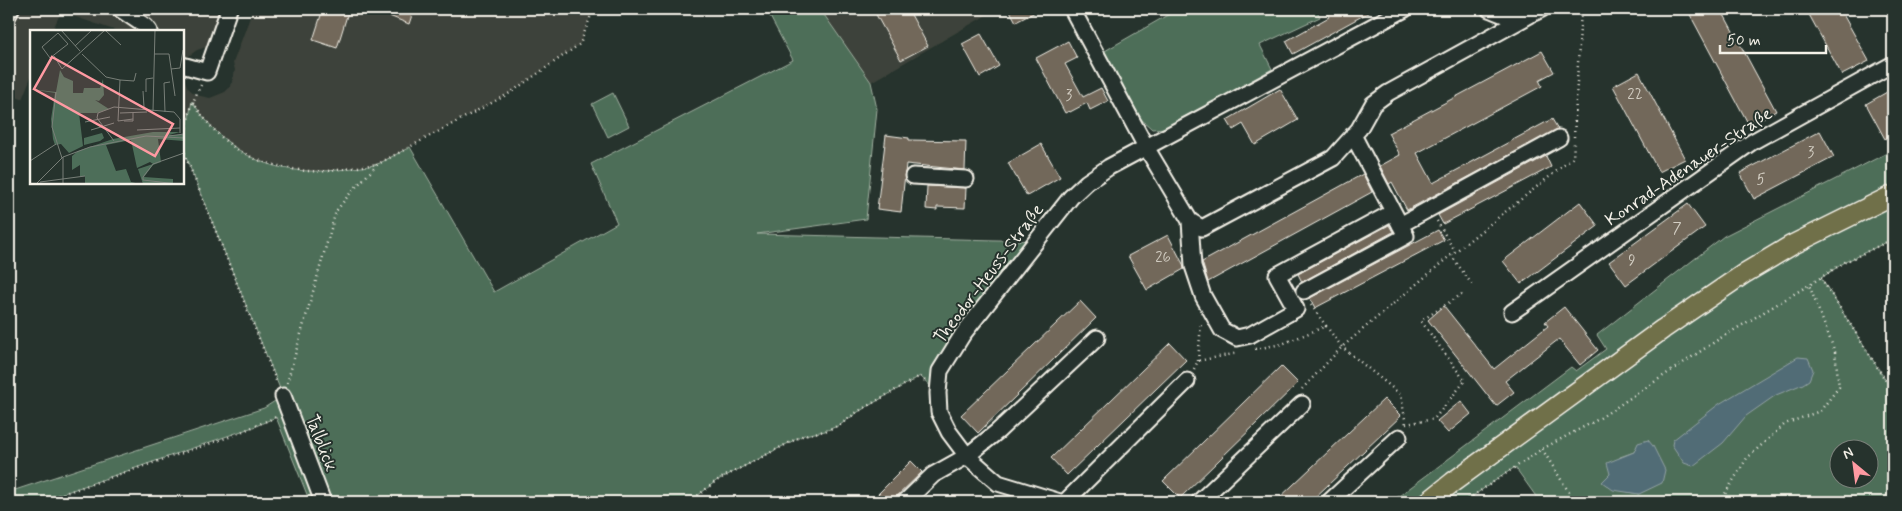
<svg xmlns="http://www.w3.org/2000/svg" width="1902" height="511" font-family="Mynerve,sans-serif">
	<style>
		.built { fill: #3d433a }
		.green { fill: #4d6e59; stroke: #a0b0a0; fill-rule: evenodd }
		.water { fill: #516c76; stroke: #92a1a4 }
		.building { fill: #72685a; stroke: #f4f1e8 }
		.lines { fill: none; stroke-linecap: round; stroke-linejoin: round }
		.minor-casing { stroke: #f4f1e8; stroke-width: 19 }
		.major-casing { stroke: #f4f1e8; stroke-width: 22 }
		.path { stroke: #f4f1e8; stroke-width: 2.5; stroke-dasharray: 1 4; stroke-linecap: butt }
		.minor { stroke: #26332d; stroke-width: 15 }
		.major { stroke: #70704a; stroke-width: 19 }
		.labels { text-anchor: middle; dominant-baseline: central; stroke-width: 4; stroke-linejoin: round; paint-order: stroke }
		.number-label { font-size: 15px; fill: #d4cfc4 }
		.street-label { font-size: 18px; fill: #f4f1e8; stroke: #26332d }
		.inset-road { fill: none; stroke: #787f78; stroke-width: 1 }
		.view { fill: #ff9aa2; fill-opacity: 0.15; stroke: #ff9aa2; stroke-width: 2.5 }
		.inset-edge { fill: none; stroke: #f4f1e8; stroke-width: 2.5 }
	</style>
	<rect width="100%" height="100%" fill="#26332d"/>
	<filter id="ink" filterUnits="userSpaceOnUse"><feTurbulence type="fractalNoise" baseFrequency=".02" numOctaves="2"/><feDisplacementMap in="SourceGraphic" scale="10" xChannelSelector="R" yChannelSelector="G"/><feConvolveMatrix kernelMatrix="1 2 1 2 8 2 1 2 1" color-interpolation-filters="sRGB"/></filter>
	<g filter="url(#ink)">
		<path class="built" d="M9,9H229L215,47H206L197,50L190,55L186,62L183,71L184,79L188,88L196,95L210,98L225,92L231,86L235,70L233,63L253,9H595L593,10L580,44L510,93L378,164L326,171H302L256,160L236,150L219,134L203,117L193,102L184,143L185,155L182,149V31H117L61,12L52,31H31V77L22,99L9,95Z
			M820,9H997L871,82Z"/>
		<path class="green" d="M766,9H820L871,82L877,109L866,219L757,234L1037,241L963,334L938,393L920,376L858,412L840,425L825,431L804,435L716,481L696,497L701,502H310L276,417L256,426L38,502H9V492L264,408L283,396L185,155L184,143L192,101C230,159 278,178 346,169C357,167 370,167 380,163C390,158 400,152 410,147L494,292L617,223L591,164L793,60Z
			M1178,9H1316L1320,17L1260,45L1272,69L1166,128L1152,129L1142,120L1103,52Z
			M613,93L629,126L608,137L592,104Z
			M1893,150V239L1845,262L1821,278L1893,392V502H1540L1515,467L1464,502H1391L1571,367L1576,371L1606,349L1597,335L1724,236ZM1840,448H1870V478H1840ZM1634,452L1639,494L1628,492L1602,482L1610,474L1620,457Z"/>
		<path class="water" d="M1798,357L1808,358L1813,370L1809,380L1803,384L1776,395L1746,416L1723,443L1693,466L1684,463L1672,445L1673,440L1719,404Z
			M1648,440L1653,446L1665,470L1662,483L1639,494L1613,490L1602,482L1610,474L1607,463L1634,452L1638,443Z"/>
		<path class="building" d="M323,9H349L337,48L313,40Z
			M372,9H414L409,24Z
			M873,9H908L928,46L901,60Z
			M1009,9H1041L1016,22Z
			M1325,9H1375L1293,54L1286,41L1329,17Z
			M1687,9H1721L1776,111L1749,125Z
			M1806,9H1840L1869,61L1842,75Z
			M981,34L999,66L980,77L962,44Z
			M1068,41L1077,58L1065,64L1083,97L1101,88L1108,101L1090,110L1087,103L1070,112L1069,111L1065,113L1036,58Z
			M1542,51L1554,72L1539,80L1542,86L1417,153L1433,183L1552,119L1558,129L1407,210L1392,182L1389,184L1380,166L1400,155L1388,133Z
			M1639,72L1685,159L1659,172L1613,86Z
			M1280,89L1298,120L1255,145L1243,124L1233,130L1227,120Z
			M1887,92L1893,103V134L1885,139L1866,104Z
			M1820,131L1834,157L1754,199L1740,173Z
			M886,135L909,138V140L966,141L965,170L906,164L901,212L877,209Z
			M1041,144L1060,177L1027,196L1008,163Z
			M1546,156L1551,167L1443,224L1438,215Z
			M1363,174L1372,192L1208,282L1202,262Z
			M927,186L966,188L965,208L937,207V210L926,209Z
			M1580,202L1598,226L1521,284L1503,261Z
			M1688,204L1705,227L1626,285L1609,262Z
			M1389,225L1393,232L1302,282L1298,274Z
			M1438,230L1444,240L1315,308L1310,298Z
			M1168,235L1183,264L1184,269L1147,290L1128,256Z
			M1080,301L1096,318L978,433L961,415Z
			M1444,306L1494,369L1548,326L1545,322L1564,307L1598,350L1580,365L1559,339L1505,381L1514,392L1496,406L1428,320Z
			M1170,343L1186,360L1067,475L1051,458Z
			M1281,366L1298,383L1180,498L1163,481Z
			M1384,399L1401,416L1310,502H1275Z
			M1461,401L1471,414L1448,433L1437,421Z
			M911,461L922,472L891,502H870Z"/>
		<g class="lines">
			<g class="minor-casing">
				<path id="minor" d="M120,9L145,26L149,31
					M1072,9L1146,147L1190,221L1193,266L1203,296L1222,330L1237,338L1250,335L1296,309L1277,275L1393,212
					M1489,9C1513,19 1518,22 1542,9
					M9,14L11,9
					M182,65L207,72L229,9
					M913,176L966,179
					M1190,221L1202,228L1333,158L1359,129L1373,104L1388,93L1530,15
					M1400,225L1559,138
					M1304,291L1406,236L1353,135
					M1512,312L1752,142L1893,64
					M283,396L323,502
					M905,502L933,475L967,456L998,431L1097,338
					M1060,502L998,483L967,456L949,432L939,412L938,393L940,371L963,334L1071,197L1087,182L1109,167L1405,9
					M1065,502L1187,381
					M1199,502L1302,404
					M1329,502L1399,437"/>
			</g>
			<g class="major-casing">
				<path id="major" d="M1428,502L1453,482L1663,329L1745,273L1792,245L1893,195"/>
			</g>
			<path class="path" d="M201,85C190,105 183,132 185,155L277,383
				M193,102C218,141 243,160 289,168C301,171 314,172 327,171C344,170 361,166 377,164
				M1574,137L1581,9
				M1437,221L1455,252
				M1451,255L1473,286
				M1821,278L1893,392
				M1311,305L1326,326
				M1255,349L1282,344L1326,326L1342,347L1401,395L1406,425
				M1198,361L1201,323
				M1194,369L1198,361L1238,353
				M287,383L336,211L352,191L378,164L510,93L580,44L593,10L595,9
				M1302,389L1342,347L1451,255L1573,158L1574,143
				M1406,424L1434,419L1465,381L1421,321L1462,294
				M1542,449L1575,502
				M39,502L229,437L276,417
				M690,502L716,481L804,435L825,431L840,425L857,412L920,376L926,382
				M1464,502L1542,449L1597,420L1719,339L1809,285L1845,262L1893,239
				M1720,502L1747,458L1785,424L1820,411L1839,387L1835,352L1809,285"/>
			<use href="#minor" class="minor"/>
			<use href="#major" class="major"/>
		</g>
	</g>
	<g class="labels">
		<g class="number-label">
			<text x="1635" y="95">22</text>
			<text x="1069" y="96">3</text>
			<text x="1811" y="153">3</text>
			<text x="1761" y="180">5</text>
			<text x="1677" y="229">7</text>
			<text x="1163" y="258">26</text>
			<text x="1632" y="261">9</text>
		</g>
		<g class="street-label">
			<text transform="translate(1689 167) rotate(-34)">Konrad-Adenauer-Straße</text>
			<text transform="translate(989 274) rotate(-53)">Theodor-Heuss-Straße</text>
			<text transform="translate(321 443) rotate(69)">Talblick</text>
		</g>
	</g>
	<g transform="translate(30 30)">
		<rect width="154" height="154" fill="#26332d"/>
		<path d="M30,40L34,47L43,51V63H53L54,58H70L73,49L74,65L69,71L65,70L79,79L67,83H49L53,116L39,123L31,114L25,115L23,109L21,89L25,63L0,59L26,62ZM123,102H150L139,105H154V111L128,109L131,132L123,135L114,147L143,149V153L147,154H113L108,139L123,134L120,132L107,138L101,110L76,115L86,141L96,139L101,152L110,154H55V146L50,147V135L42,140V126L48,121L83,109ZM72,103L74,108L70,111L54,115V108Z" fill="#4d6e59"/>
		<path class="inset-road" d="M31,0L50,21M75,0L91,15M28,3L38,14L20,28L12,17ZM45,16L62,0M52,24L76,47L90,50L88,91L103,89M124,24H139L145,66M24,26L32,39L75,0M141,39L150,38L153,20M90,50L104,51L106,43M113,61L114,77M26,62L22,97L32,128M116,62V49L123,48M123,81L125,0M135,82L134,53L140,52M90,83L117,82M94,91H103V83M55,92L80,87M61,100L84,93M107,100L150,98M139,106L154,104M84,111L67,88L68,83L84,77L144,82L150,89V103M0,131L26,114M10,152L55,146M6,154L33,127L60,117L116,106L154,108M33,154V127M147,154L113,150V147L123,134L154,123"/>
		<path class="view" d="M22,27L143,94L125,126L4,59Z"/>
		<rect width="154" height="154" class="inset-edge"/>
	</g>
	<rect width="1902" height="511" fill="none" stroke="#26332d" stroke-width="30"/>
	<rect x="15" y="15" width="1872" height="481" fill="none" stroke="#f4f1e8" stroke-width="2" filter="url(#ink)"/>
	<g transform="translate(1854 464) rotate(331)"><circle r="24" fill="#26332d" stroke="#787f78"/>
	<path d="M0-4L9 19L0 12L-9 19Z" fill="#ff9aa2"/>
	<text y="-8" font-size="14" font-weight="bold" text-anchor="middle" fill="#f4f1e8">N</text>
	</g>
	<path d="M1720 45v8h106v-8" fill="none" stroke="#f4f1e8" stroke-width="2.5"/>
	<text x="1727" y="45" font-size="15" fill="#f4f1e8" stroke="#26332d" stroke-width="4" paint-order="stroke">50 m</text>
</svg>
